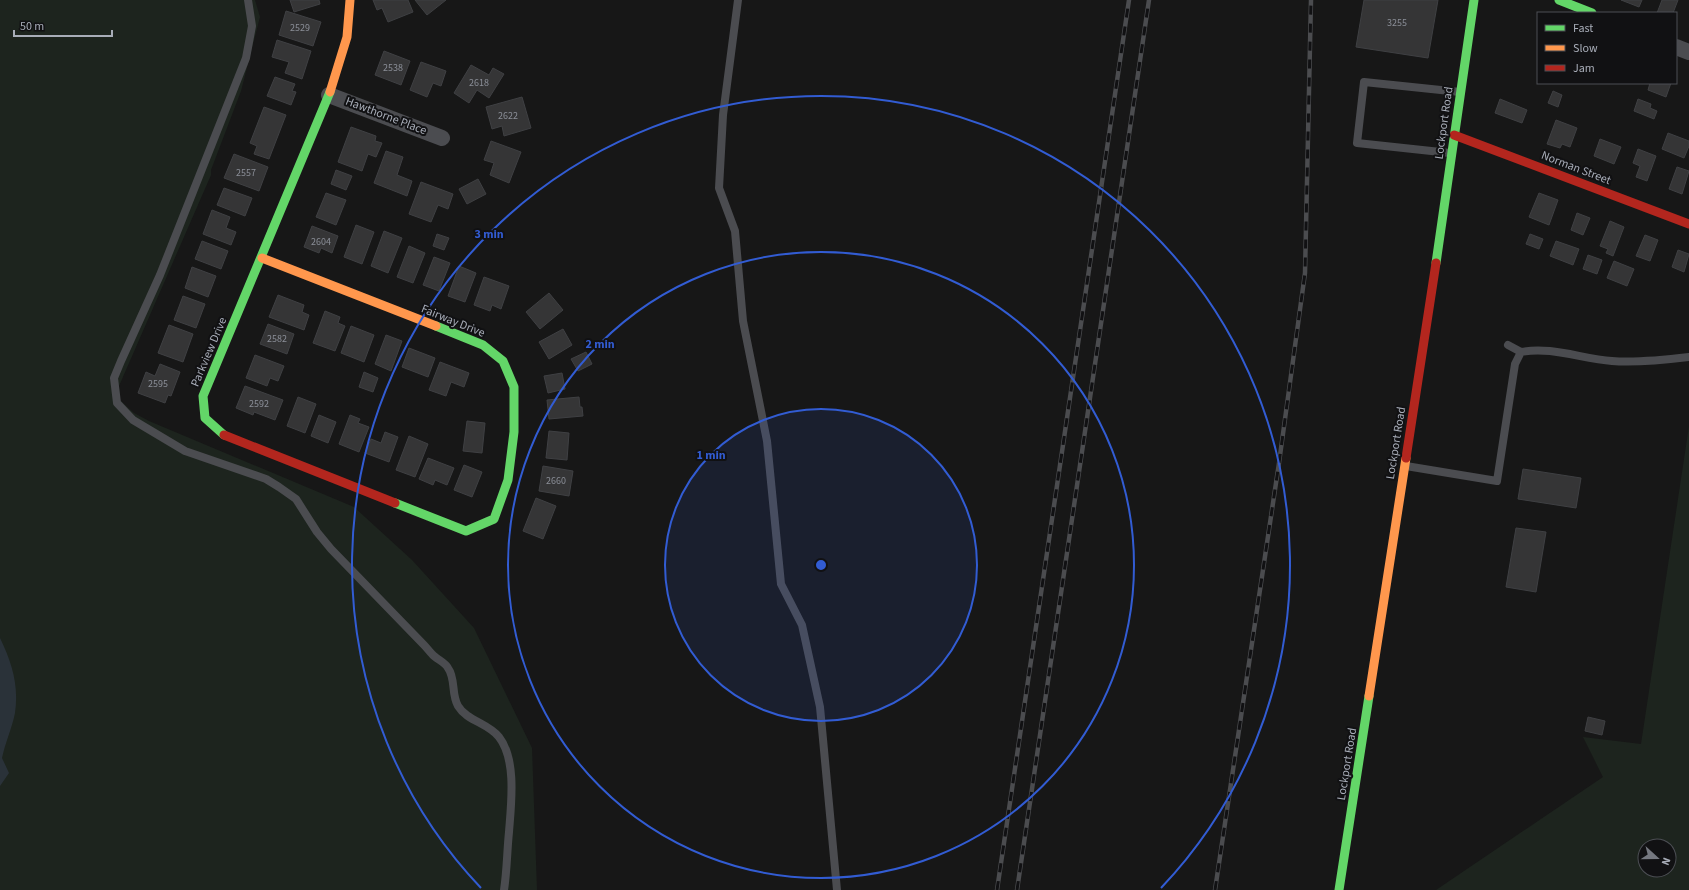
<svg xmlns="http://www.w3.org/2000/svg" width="1689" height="890" font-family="'Source Sans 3',sans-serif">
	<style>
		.green { fill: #1d241e; fill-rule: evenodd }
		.water { fill: #2a3239 }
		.building { fill: #353536; stroke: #3f4043 }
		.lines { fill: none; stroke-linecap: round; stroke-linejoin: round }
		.lane { stroke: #4b4c50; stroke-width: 8 }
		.street { stroke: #4b4c50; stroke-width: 16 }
		.fast { stroke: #63d668; stroke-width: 9 }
		.slow { stroke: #ff974d; stroke-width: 9 }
		.jam { stroke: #b3261e; stroke-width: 9 }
		.rail-casing { stroke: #4b4c4f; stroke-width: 4.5 }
		.rail { stroke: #111113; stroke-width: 3; stroke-dasharray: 9; stroke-linecap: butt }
		.ring { fill: none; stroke: #325cd3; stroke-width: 2 }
		.labels { text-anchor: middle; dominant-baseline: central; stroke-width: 4; stroke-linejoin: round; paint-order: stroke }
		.number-label { font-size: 10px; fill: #8b8f98 }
		.street-label { font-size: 12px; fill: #a8adb8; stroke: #111113 }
		.centre { fill: #325cd3; stroke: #111113; stroke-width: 2 }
		.ring-label { font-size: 12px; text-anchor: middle; font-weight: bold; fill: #325cd3; stroke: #111113; stroke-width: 4; stroke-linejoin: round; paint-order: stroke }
	</style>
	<rect width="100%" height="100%" fill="#171717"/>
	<path class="green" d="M0,0H255L260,17L241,91L211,170V175L119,386L120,400L134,413L149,421L354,507L412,560L474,628L532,748L537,890H0Z
		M1689,426V890H1436L1603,777L1583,737L1641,744ZM1645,846H1669V870H1645Z"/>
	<path class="water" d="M0,638C12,663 19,685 15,713C12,728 5,743 2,758L9,773L0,786Z"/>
	<path class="building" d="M290,0H319L320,4L294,12Z
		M373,0H408L413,12L388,22L382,8L377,10Z
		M415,0H446L427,15Z
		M1364,0H1438L1428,58L1356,47Z
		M1621,0H1642L1639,7Z
		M1662,0H1678L1673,13H1657Z
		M286,11L321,22L313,46L279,35Z
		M277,40L311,51L302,79L285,73L289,62L272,57Z
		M384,51L410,61L401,85L375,75Z
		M421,62L446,71L441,86L433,83L427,97L410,90Z
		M471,65L489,75L493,68L504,74L489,98L477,90L469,103L454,93Z
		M275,77L295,84L292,91L296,92L291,105L267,96Z
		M1650,83H1671L1666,97L1648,90Z
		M1553,91L1562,95L1558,107L1548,103Z
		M522,97L531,128L504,136L502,126L492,129L486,107Z
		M1500,99L1527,110L1522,123L1495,113Z
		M1638,99L1651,104L1650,108L1657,111L1654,119L1634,111Z
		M264,107L286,115L269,159L254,154L257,146L250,143Z
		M1556,120L1577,128L1570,147L1562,144L1560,148L1547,144Z
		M351,127L376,136L375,141L382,143L376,157L368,154L362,171L338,162Z
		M1668,133L1689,141V146L1684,158L1662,149Z
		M1600,139L1621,147L1614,164L1594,156Z
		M491,141L521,152L509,183L490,175L494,163L484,160Z
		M1638,149L1656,156L1647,181L1636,177L1640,166L1633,163Z
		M386,151L403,157L397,175L412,181L407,196L374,183Z
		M234,154L268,167L259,191L224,178Z
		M1677,167L1689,171L1682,194L1669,189Z
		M336,170L352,176L346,190L331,184Z
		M478,179L486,194L467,204L459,189Z
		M421,182L453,194L448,209L438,205L431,222L409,214Z
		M224,188L252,198L245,216L217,205Z
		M326,193L346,200L336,225L316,217Z
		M1539,193L1558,200L1549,225L1529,217Z
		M212,210L230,217L226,228L236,232L231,245L203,234Z
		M1577,213L1590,218L1583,235L1571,230Z
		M1610,221L1624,227L1613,256L1606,253L1608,249L1600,246Z
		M356,225L374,232L362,264L344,257Z
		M312,226L338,236L332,253L321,248L319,253L304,247Z
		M384,231L402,238L388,273L371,266Z
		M437,234L449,238L444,250L433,246Z
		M1530,234L1543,239L1539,249L1526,244Z
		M1645,235L1658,240L1650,261L1636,256Z
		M202,241L228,251L221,269L195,259Z
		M1556,241L1579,249L1573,265L1550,256Z
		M409,246L425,253L413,283L397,277Z
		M1678,250L1689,254L1684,272L1672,267Z
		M1588,255L1602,260L1597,274L1583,269Z
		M434,257L450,263L439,291L423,285Z
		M1614,261L1634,269L1627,286L1607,278Z
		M459,266L476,273L465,302L448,296Z
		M192,267L216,276L208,297L185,288Z
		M484,277L509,286L501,309L492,305L490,311L474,305Z
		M549,293L563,310L540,329L526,312Z
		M278,295L304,305L302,312L309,315L304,330L269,317Z
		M183,296L205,304L196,328L174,320Z
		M325,311L340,317L338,323L345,326L335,351L313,343Z
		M268,324L294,334L287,354L260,344Z
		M169,325L193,334L183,362L158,353Z
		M351,326L374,335L364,362L341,353Z
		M563,329L572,345L549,359L539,342Z
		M386,335L402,341L391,371L375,364Z
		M409,348L435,358L428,377L402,367Z
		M586,352L592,364L578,371L571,359Z
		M255,355L284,366L278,381L270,378L267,386L246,378Z
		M440,362L469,373L464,387L451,382L446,396L429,390Z
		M160,364L180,372L171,396L168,395L165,403L138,393L146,372L155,376Z
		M364,372L378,378L373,392L359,387Z
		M562,373L565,389L548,393L544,376Z
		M245,386L283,400L275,420L254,412L253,415L236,408Z
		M298,397L316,404L305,433L287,426Z
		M579,397L580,407H582L583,416L549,419L547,400Z
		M319,415L336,422L328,443L311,436Z
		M350,415L360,419L358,423L369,427L359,452L339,444Z
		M467,421L485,423L482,453L463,451Z
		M549,431L569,433L567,460L546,458Z
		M385,432L398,437L389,462L365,453L371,439L381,443Z
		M409,436L428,444L415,477L396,470Z
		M428,458L454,468L447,485L435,480L433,485L419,479Z
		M464,465L482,472L472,497L454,490Z
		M543,466L573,471L569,496L539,491Z
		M1523,469L1581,478L1576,508L1518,499Z
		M536,498L556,506L543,539L523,531Z
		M1516,528L1546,532L1536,592L1506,587Z
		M1588,717L1605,721L1602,735L1585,731Z"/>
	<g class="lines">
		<path class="lane" d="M248,0L252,26L246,58L160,275L121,361L114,378L117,403L133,420L185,451L266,479L279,487L296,499L317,532L331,549L424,645C427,648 429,651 432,654C436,659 445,662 448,668C456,679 451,694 458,706C467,721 488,723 499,737C517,760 511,805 509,832C507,851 507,871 504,890
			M738,0L723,115L719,188L735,231L743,321L767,441L781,584L802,625L820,707L837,890
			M1450,153L1357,143L1364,82L1460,92
			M1508,345L1521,352
			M1406,466L1497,481L1515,364L1521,352C1551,346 1582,359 1612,361C1637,363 1664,360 1689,357"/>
		<path class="street" d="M1676,47L1689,52
			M329,95L442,138"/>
		<path class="fast" d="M1559,0L1592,13
			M1436,263L1474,0
			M224,435L205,418L203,396L330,92
			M395,503L466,531L494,519L508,480L514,432V387L503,361L483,345L436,326
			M1339,890L1369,696"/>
		<path class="slow" d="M330,92L347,37L350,0
			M262,258L436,326
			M1369,696L1406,458"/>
		<path class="jam" d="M1454,135L1689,224
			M224,435L395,503
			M1406,458L1436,263"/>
		<g class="rail-casing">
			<path id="rail" d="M997,890L1129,0
				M1017,890L1149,0
				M1215,890L1279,463L1305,273L1311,0"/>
		</g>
		<use href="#rail" class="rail"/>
	</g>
	<circle cx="821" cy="565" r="156" fill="#325cd3" fill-opacity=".12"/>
	<g class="ring">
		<circle cx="821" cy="565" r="156"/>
		<circle cx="821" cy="565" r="313"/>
		<path d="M481 888A469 469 0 1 1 1161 888"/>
	</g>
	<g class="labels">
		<g class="number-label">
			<text x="1397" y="23">3255</text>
			<text x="300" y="28">2529</text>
			<text x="393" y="68">2538</text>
			<text x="479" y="83">2618</text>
			<text x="508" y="116">2622</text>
			<text x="246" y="173">2557</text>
			<text x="321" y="242">2604</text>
			<text x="277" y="339">2582</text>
			<text x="158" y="384">2595</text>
			<text x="259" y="404">2592</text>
			<text x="556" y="481">2660</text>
		</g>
		<g class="street-label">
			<text transform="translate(386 116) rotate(21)">Hawthorne Place</text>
			<text transform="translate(1444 123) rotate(-82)">Lockport Road</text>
			<text transform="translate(1576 168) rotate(21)">Norman Street</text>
			<text transform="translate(453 321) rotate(22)">Fairway Drive</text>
			<text transform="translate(209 352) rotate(-67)">Parkview Drive</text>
			<text transform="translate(1396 443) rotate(-81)">Lockport Road</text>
			<text transform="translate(1347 764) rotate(-81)">Lockport Road</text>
		</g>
	</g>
	<circle cx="821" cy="565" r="6" class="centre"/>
	<g class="ring-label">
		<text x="489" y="238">3 min</text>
		<text x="600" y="348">2 min</text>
		<text x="711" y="459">1 min</text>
	</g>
	<rect x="1537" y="12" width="140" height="72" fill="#111113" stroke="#4d4f55"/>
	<rect x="1545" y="25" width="20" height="6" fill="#63d668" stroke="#4d4f55"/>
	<text x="1573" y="32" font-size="12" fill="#a8adb8">Fast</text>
	<rect x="1545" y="45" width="20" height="6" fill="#ff974d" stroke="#4d4f55"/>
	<text x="1573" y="52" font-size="12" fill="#a8adb8">Slow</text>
	<rect x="1545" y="65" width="20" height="6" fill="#b3261e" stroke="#4d4f55"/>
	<text x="1573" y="72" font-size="12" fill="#a8adb8">Jam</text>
	<g transform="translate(1657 858) rotate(111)"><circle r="19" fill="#111113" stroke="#4d4f55"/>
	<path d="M0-3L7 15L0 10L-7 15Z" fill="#757880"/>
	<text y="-6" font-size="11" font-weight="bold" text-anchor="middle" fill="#a8adb8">N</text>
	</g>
	<path d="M14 30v6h98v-6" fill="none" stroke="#a8adb8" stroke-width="2"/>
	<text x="20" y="30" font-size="12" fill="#a8adb8" stroke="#111113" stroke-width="3" paint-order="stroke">50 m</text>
</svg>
